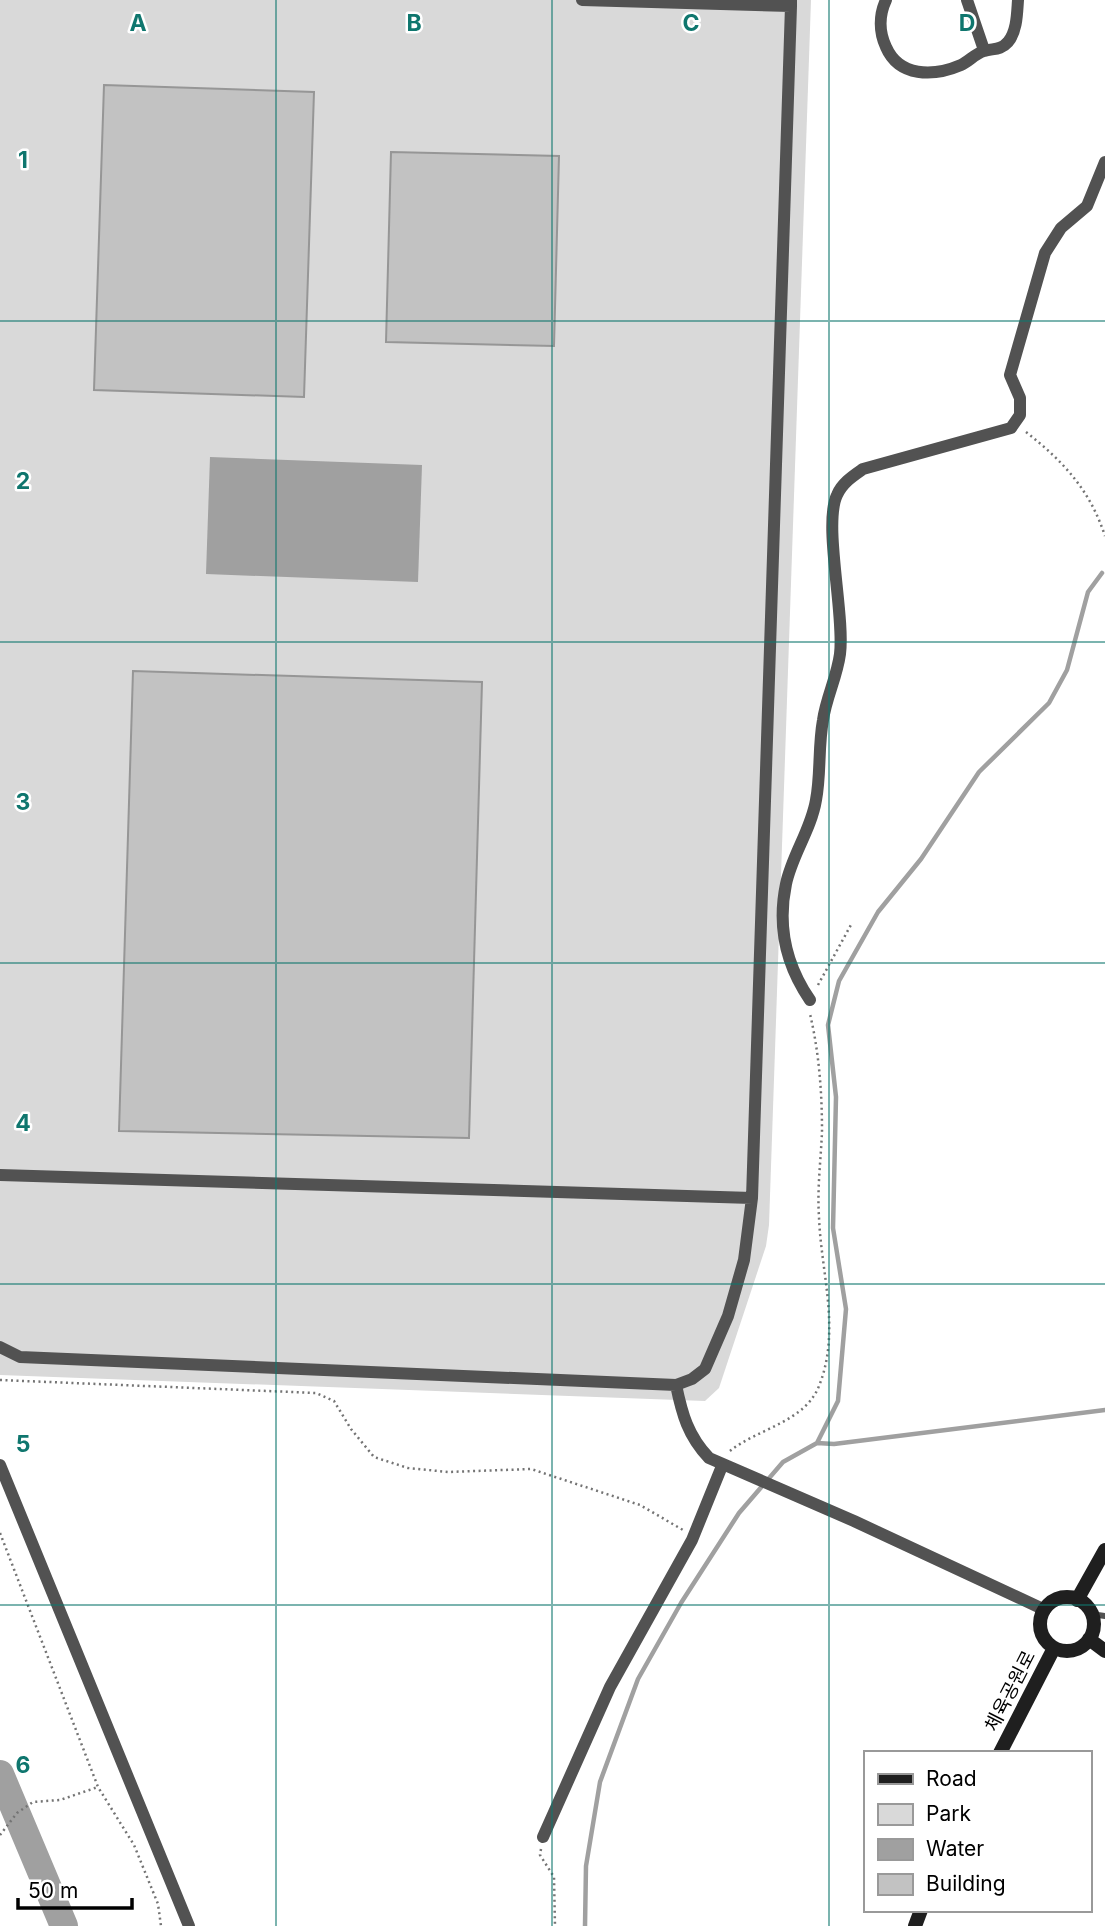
<svg xmlns="http://www.w3.org/2000/svg" width="1105" height="1926" font-family="Inter,'Noto Sans KR',sans-serif">
	<style>
		.green { fill: #d9d9d9 }
		.water { fill: #a0a0a0 }
		.lines { fill: none; stroke-linecap: round; stroke-linejoin: round }
		.stream { stroke: #a0a0a0; stroke-width: 4.5 }
		.river { stroke: #a0a0a0; stroke-width: 28 }
		.building { fill: #c2c2c2; stroke: #969696; stroke-width: 2 }
		.path { stroke: #747474; stroke-width: 2.5; stroke-dasharray: 2 3.5; stroke-linecap: butt }
		.service { stroke: #525252; stroke-width: 6 }
		.minor { stroke: #525252; stroke-width: 12 }
		.secondary { stroke: #1f1f1f; stroke-width: 14 }
		.grid { fill: none; stroke: #0f766e; stroke-width: 2; stroke-opacity: 0.55 }
		.labels { text-anchor: middle; dominant-baseline: central; stroke-width: 5; stroke-linejoin: round; paint-order: stroke }
		.street-label { font-size: 19px; fill: #000; stroke: #fff }
		.grid-label { font-size: 23px; text-anchor: middle; font-weight: bold; fill: #0f766e; stroke: #fff; stroke-width: 5; stroke-linejoin: round; paint-order: stroke }
	</style>
	<rect width="100%" height="100%" fill="#fff"/>
	<path class="green" d="M0,0H811L769,1225L766,1246L719,1388L705,1401L0,1375Z"/>
	<path class="water" d="M210,457L422,465L418,582L206,574Z"/>
	<g class="lines">
		<path class="stream" d="M817,1443L834,1444L1105,1410
			M585,1926L586,1866L600,1782L638,1679L681,1603L739,1513L783,1462L817,1443L838,1401L846,1309L833,1228L836,1097L828,1025L839,981L878,912L921,859L979,772L1049,703L1067,670L1088,592L1102,573"/>
		<path class="river" d="M0,1774L64,1926"/>
	</g>
	<path class="building" d="M104,85L314,92L304,397L94,390Z
		M391,152L559,156L554,346L386,342Z
		M133,671L482,682L469,1138L119,1131Z"/>
	<g class="lines">
		<path class="path" d="M1026,432C1063,461 1090,490 1105,536
			M818,985L852,923
			M0,1380L316,1393L334,1401L351,1429L374,1457L408,1468L448,1472L531,1469L640,1505L683,1530
			M730,1451C757,1429 805,1422 819,1386C841,1331 821,1273 819,1217C817,1188 821,1159 822,1131C822,1092 819,1052 810,1014
			M0,1533L98,1787L134,1845L158,1904L161,1926
			M0,1835L17,1813L33,1802L60,1800L98,1787
			M541,1849L540,1855L554,1877L555,1926"/>
		<path class="service" d="M1091,1614L1105,1616"/>
		<path class="minor" d="M582,0L791,6V0
			M886,0C879,15 879,32 886,47C899,77 933,77 961,65C968,62 976,53 984,51C993,48 1000,51 1008,42C1017,31 1017,14 1018,0
			M967,0L984,50
			M810,1000C786,965 777,927 786,884C792,855 811,830 816,800C821,774 818,747 823,720C826,698 837,677 840,654C845,615 823,524 837,495C842,483 853,476 863,469L1011,428L1020,415V398L1010,375L1045,253L1061,228L1087,206L1105,162
			M0,1175L752,1198
			M0,1347L20,1357L676,1385L692,1379L705,1369L728,1316L744,1260L752,1198L791,6
			M676,1385C682,1414 688,1436 709,1458L854,1521L1045,1610
			M0,1465L189,1926
			M543,1837L610,1687L692,1540L722,1466"/>
		<path class="secondary" d="M1040 1624a27 27 0 1 1 54 0a27 27 0 1 1-54 0Z
			M1077,1600L1105,1550
			M1089,1639L1105,1651
			M1000,1753L1054,1648
			M915,1926L921,1910"/>
	</g>
	<path class="grid" d="M276,0V1926M552,0V1926M829,0V1926M0,321H1105M0,642H1105M0,963H1105M0,1284H1105M0,1605H1105"/>
	<g class="labels">
		<g class="street-label">
			<text transform="translate(1010 1691) rotate(-63)">체육공원로</text>
		</g>
	</g>
	<g class="grid-label">
		<text x="138" y="31">A</text>
		<text x="414" y="31">B</text>
		<text x="691" y="31">C</text>
		<text x="967" y="31">D</text>
		<text x="23" y="168">1</text>
		<text x="23" y="489">2</text>
		<text x="23" y="810">3</text>
		<text x="23" y="1131">4</text>
		<text x="23" y="1452">5</text>
		<text x="23" y="1773">6</text>
	</g>
	<rect x="864" y="1751" width="228" height="161" fill="#ffffff" stroke="#999999" stroke-width="2"/>
	<rect x="878" y="1774" width="35" height="10" fill="#1f1f1f" stroke="#999999" stroke-width="2"/>
	<text x="926" y="1786" font-size="21" fill="#000000">Road</text>
	<rect x="878" y="1804" width="35" height="21" fill="#d9d9d9" stroke="#999999" stroke-width="2"/>
	<text x="926" y="1821" font-size="21" fill="#000000">Park</text>
	<rect x="878" y="1839" width="35" height="21" fill="#a0a0a0" stroke="#999999" stroke-width="2"/>
	<text x="926" y="1856" font-size="21" fill="#000000">Water</text>
	<rect x="878" y="1874" width="35" height="21" fill="#c2c2c2" stroke="#999999" stroke-width="2"/>
	<text x="926" y="1891" font-size="21" fill="#000000">Building</text>
	<path d="M18 1898v10h114v-10" fill="none" stroke="#000000" stroke-width="3.5"/>
	<text x="28" y="1898" font-size="21" fill="#000000" stroke="#ffffff" stroke-width="5" paint-order="stroke">50 m</text>
</svg>
